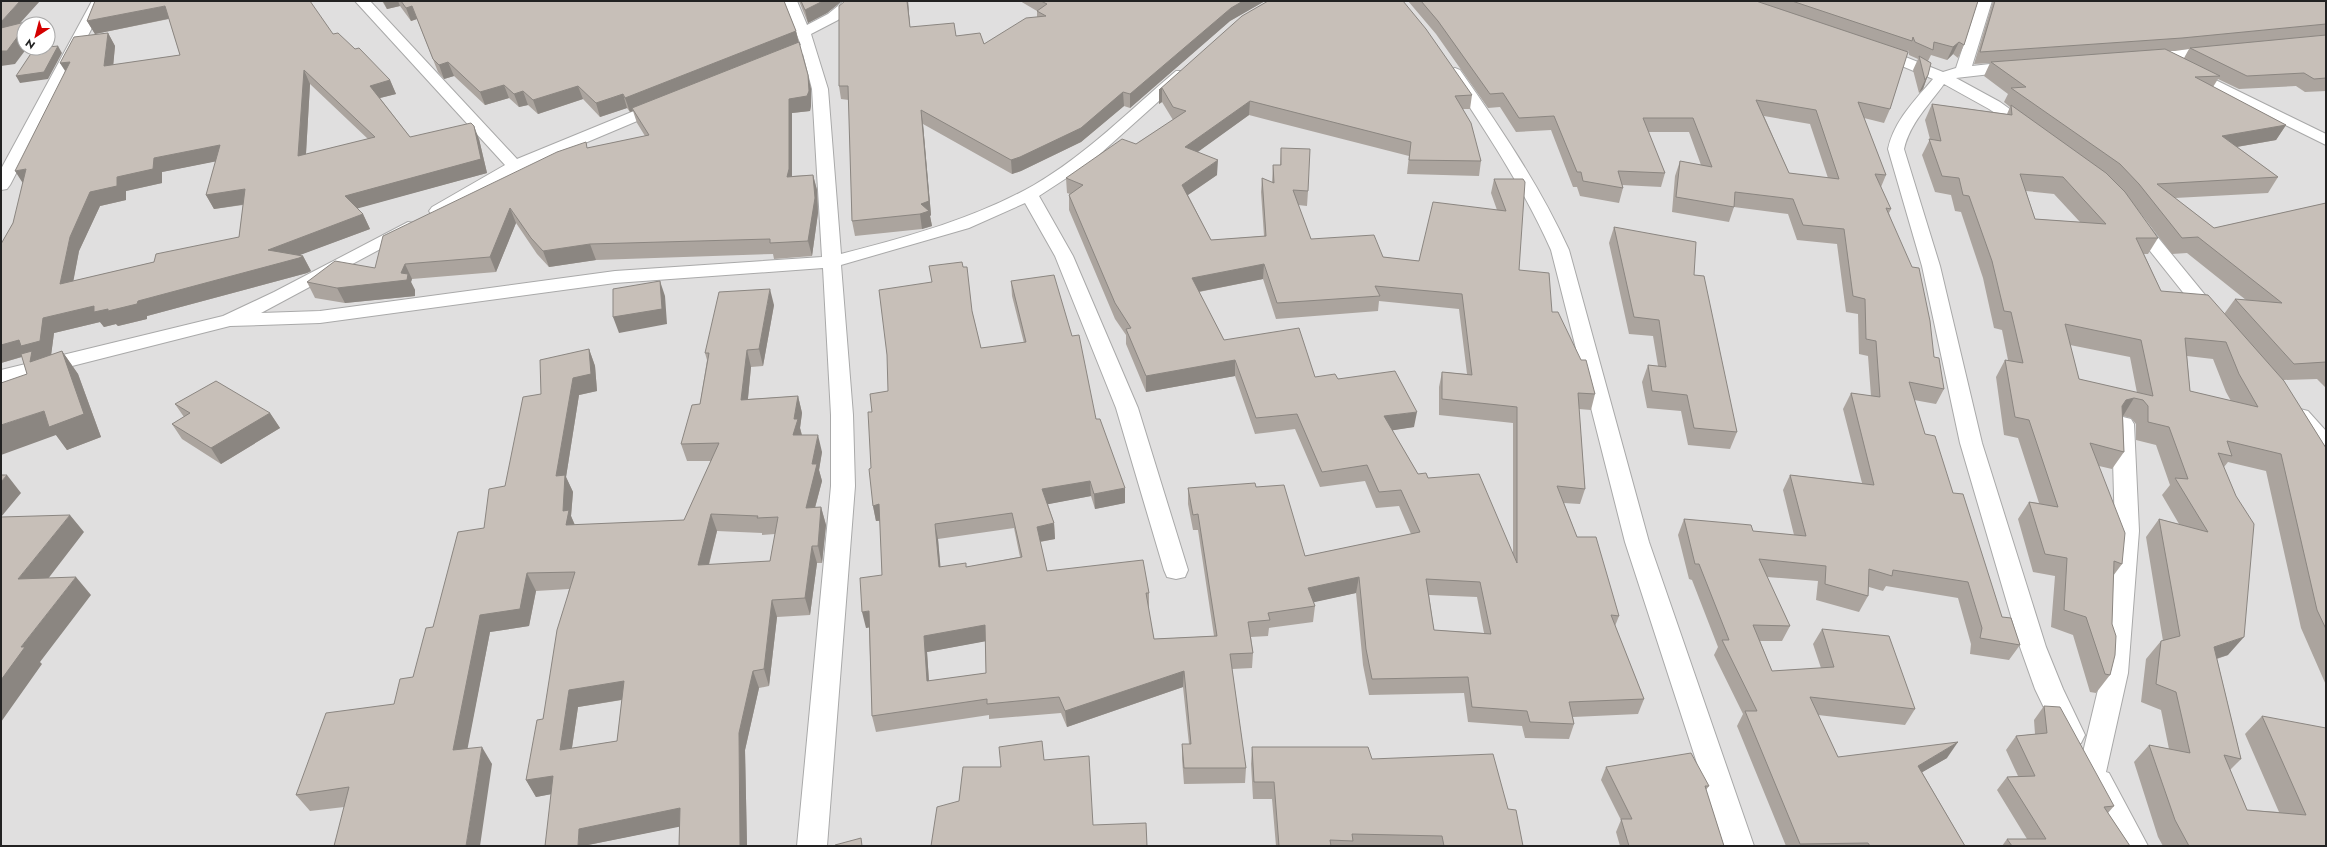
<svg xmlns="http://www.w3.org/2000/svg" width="2327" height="847" font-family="Jost,sans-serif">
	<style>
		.residential { fill: #e0dfdf; fill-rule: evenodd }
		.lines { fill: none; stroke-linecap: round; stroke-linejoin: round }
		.minor-casing { stroke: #a9a9a9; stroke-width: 2 }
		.minor { fill: #fff; fill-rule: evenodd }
		.wall { fill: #aba49e; fill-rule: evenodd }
		.shaded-wall { fill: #8b8681 }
		.building { fill: #c7bfb8; stroke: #8b8681; fill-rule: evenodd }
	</style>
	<rect width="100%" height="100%" fill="#f2efe9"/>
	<path class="residential" d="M1,1H2326V846H1ZM24,24H48V48H24Z"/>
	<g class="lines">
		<g class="minor-casing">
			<path id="minor" d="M92,1H106L10,185L7,189L1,190V169Z
				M355,1H370L517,159L656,102H668L670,105L668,108L521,170L444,215H432L429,211L432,207L505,165Z
				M783,1H797L807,25L828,14L844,1H859L838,20L811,34L828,89L841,254C907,237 974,219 1034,185C1086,155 1130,110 1176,71H1186L1189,74L1091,162L1039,196L1073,256L1138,408L1188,570L1185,577L1176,579L1167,577L1164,570L1116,408L1055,256L1025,203L969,228L841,265L853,415L855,486L827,846H797L831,486V415L823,268L615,283L320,323L230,326L1,384V370L223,316L274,292L408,222L414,223L417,227L414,231L261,313L320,311L615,271L822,257L812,89L803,54L774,66L766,61L769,58L801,45Z
				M1978,1H1992L1972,66L2017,61L2025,66L2017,71L1956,78L2000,102L2039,130L2037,133H2025L1989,109L1944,84C1929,105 1910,123 1904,149L1940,266L1982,443L2046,647L2063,689L2085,735L2081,743L2071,747L2061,743L2035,689L2020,647L1960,443L1922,266L1888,149C1894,121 1915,100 1933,79L1873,54L1871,51L1878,47L1883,48L1943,72L1956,68Z
				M2216,47L2223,51L2221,54L2147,62L2139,57L2147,52Z
				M2187,66L2326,134V145L2182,74L2179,71L2182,68Z
				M1455,68L1460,70C1500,127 1540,186 1569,250L1649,542L1754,846H1724L1625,542L1551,250C1523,187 1485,130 1447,73L1450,70Z
				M2136,217L2142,218L2219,312L2222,316L2219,320L2212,322L2205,320L2127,222L2130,218Z
				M2300,409L2308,411L2326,431V453L2318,450L2289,416L2292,411Z
				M2123,417L2131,419L2134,424L2139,531L2128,673L2106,772L2109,773L2148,846H2117L2085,782L2086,779L2083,778L2079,769L2102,673L2115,531L2112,424L2115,419Z"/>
		</g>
		<use href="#minor" class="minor"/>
	</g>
	<path class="wall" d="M95,1L333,34L355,49L390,80L396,94L380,98L410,137L479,139L487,173L357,208L363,214L370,229L299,255L303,256L311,271L307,273L147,316V319L118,326L116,324L104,327L100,322L54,333L51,355L62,351L78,374L101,437L67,450L56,435L27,374L22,357L1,363V244L13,223L65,71L60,63L108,33L115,46L113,65L180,55L169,19L95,34L87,21ZM310,84L368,139L306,154ZM216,161L206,195L214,209L243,205L239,237L154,262L73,281L79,251L100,206L126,200V191L162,183V172Z
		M382,1H784L796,31L811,89V106L810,111L792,113V176L813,175L817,190L818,213L812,256L774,259L773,254L596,260L549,267L537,254L516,223L496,272L412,279L411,282L415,290V296L345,303L315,298L307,282L375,268L588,148L645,136L637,123L633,111L630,112L627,108L600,117L583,99L538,114L528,105L519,107L509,98L485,105L454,76L444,79L438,72L417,19L411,21L400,6L387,9Z
		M799,1H842L827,13L808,23Z
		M845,1H908L910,27L956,36L984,44L1037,17V11L1020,1H1265L1230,21L1130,108L1124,106L1081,142L1021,171L1012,174L923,124L931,215L930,216L932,226L922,229L855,236L852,221L849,100L841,99L839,86Z
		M1268,1L1472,95L1470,109H1463L1481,161L1479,176L1407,174L1409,156L1249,115L1197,152L1217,175L1188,195L1211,240L1264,236L1261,192L1262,178L1272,182L1273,165H1280L1281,148L1308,191L1307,206L1298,205L1311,239L1383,257L1419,261L1497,210L1491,193L1494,179H1523L1519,270L1552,312L1595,394L1591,410L1579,409L1585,489L1580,504L1564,503L1577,537L1619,616L1615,626L1644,699L1638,714L1573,717L1574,724L1569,739L1525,738L1522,726L1468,722L1464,693L1369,695L1363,665L1356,593L1313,602L1315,606L1313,622L1269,628L1268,636L1251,637L1253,653L1252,668L1232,669L1246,768L1245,783L1184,784L1182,759V744H1189L1183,687L1067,727L1061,713L989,719V715L876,732L872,716L869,627L866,628L882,575L880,521H876L873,506L871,468L872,412L888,391L972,311L981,348L1024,343L1012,296L1011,281L1096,419L1125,503L1095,509L1091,496L1048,504L1054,523L1055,539L1040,542L1047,571L1149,593V608H1148L1154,639L1214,636L1198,530H1193L1188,504V488L1256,487L1305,556L1411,534L1399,506L1376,508L1365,481L1320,487L1295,429L1255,434L1235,376L1146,392L1126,344V335L1115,319L1069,210V195L1070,194L1067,193L1066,178L1136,144L1173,120L1162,102L1159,104V90ZM1263,279L1276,319L1378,311L1379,301L1459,309L1467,374L1442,372L1439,387V415L1513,423V553L1428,478L1418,474L1392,430L1414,427L1338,379L1315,377L1224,340L1199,292ZM1014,528L1020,557L966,567H940L938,539ZM1429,595L1477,597L1484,633L1434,630ZM985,641L986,673L929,681L927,652Z
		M1408,1H1978L1964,45L1958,58L1953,54L1947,60L1931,55L1928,61V75L1923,89L1919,93L1913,70L1918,59L1909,55L1908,50L1890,109L1884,123L1864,118L1886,175L1881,187L1891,209L1889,213L1944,389L1936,404L1914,400L1925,434L1953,493L2002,617L2020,645L2009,660L1970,654L1971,644L1958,598L1886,586L1883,591L1869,587L1868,596L1859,612L1816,600L1818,581L1767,577L1790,626L1782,641H1760L1772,671L1821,668L1813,644L1822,629L1915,709L1905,725L1818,715L1838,757L1947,758L1922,772L1965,846H1786L1737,726L1743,714L1714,655L1718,647L1692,580L1689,579L1678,535L1684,519L1753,531L1794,535L1783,490L1790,475L1862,483L1843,409L1851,393L1871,396L1868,356L1859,354L1858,314L1846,312L1837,244L1797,240L1788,214L1734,207L1729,222L1672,212L1675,176L1680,161L1701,165L1689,132H1648L1665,173L1661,187L1622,185L1623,188L1619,203L1580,196L1577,187H1573L1551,130L1516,132L1500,107L1488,108L1436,34ZM1764,116L1810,124L1828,178L1789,173Z
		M1993,1H2326V91L2305,92L2296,86L2239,89L2218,79L2213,87L2286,125L2276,140L2237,147L2278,177L2268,193L2175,198L2214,228L2326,203V388L2317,379L2283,380L2326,448V685L2301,628L2266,471L2228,462L2224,467L2228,655L2217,659L2241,759L2230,770L2247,810L2279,812L2245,734L2262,716L2326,846H2163L2158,837L2134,762L2149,745L2169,749L2161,710L2141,702L2146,659L2161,641H2163L2146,537L2159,519L2179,524L2162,495L2170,485L2156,445L2136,440V424L2131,418L2123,416L2124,452L2112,469L2099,466L2122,564L2113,576L2110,675L2096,693L2090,692L2073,635L2051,627L2055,576L2033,572L2018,519L2029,502L2039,503L2018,438L2004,435L1996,377L2005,360H2008L2002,330L1994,328L1983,278L1961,212L1955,211L1951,195L1935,192L1922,155L1930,139L1925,120L1932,104L2007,114L2010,107L2004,102L2008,94L1984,76L1990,63L1974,64ZM2189,49L2184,58L2168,51H2175ZM2026,191L2054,194L2080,222L2035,219ZM2131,201L2172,254L2187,253L2246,300L2235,299L2224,314L2161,291L2144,254H2148L2158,238ZM2070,345L2130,357L2137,393L2079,379ZM2187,356L2213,359L2226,392L2231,401L2190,391Z
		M1614,227L1694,275L1737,432L1730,449L1688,445L1681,411L1647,408L1642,382L1648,365L1658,366L1653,336L1629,334L1609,243Z
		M774,305L763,366L751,367L748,399L798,396L802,413L800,428L802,435L822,452L819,470L822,481L815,508L821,507L826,525L822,563H817L810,615L777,617L769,686L759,688L745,750L747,846H679L680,826L588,845L551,794L536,797L526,780L543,719L569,589L536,591L529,626L490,632L467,748L492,764L344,807L310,811L296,795L394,704L413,677L433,627L484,528L505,486L541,394L589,349L595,366L597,391L579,395L566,477L573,492L571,516L575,525L684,520L711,461H687L681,444L700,404L707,360L705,353ZM717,531L762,533V535L775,534L770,561L709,565ZM622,700L617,741L572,748L578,707Z
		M175,404L270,413L280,428L221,464L182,439L172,424L184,417Z
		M2044,706L2114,806L2108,813L2130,846H2002L2007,839H2027L1997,790L2007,777L2018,776L2006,750L2016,736L2035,734L2034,720Z
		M1252,747L1372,759L1508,809L1523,846H1276L1272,799H1253L1251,764Z
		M1606,767L1709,786L1706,790L1724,846H1620L1616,832L1621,820L1601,780Z"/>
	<path class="shaded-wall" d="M20,1H40L3,42L1,40V22Z
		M383,1H398L400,6L387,9Z
		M823,1H842L827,13L808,23L805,10Z
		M907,1H908L911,40L910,27Z
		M1243,1H1265L1230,21L1130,108V94L1231,8Z
		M165,6L172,18L95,34L87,21Z
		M412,6L417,19L411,21L406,8Z
		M24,28V48H27L15,64L1,66V51Z
		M796,31L799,44L632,108L633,111L630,112L625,98Z
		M108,33L115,46L112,79L104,66Z
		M1959,42L1953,54L1947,60L1953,47Z
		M58,46L62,53L48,79L20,83L16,76Z
		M70,62L69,76L60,63Z
		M448,62L454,76L444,79L439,65Z
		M304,70L310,84L305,170L298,156Z
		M808,75L811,89V106L810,111L792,113V184L787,177L789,99Z
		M1928,75L1923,89L1919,93L1925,80Z
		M390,80L396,94L376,99L370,86Z
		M504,85L509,98L485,105L480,92Z
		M578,86L583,99L538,114L533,100Z
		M1162,88V102L1159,104V90Z
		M523,91L528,105L519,107L514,94Z
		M1123,92L1124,106L1081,142L1021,171L1012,174L1011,160Z
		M623,94L627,108L600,117L596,103Z
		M1250,101L1249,115L1184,162L1185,147Z
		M921,110L923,124L931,215L930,216L932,226L922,229L920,214L921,204Z
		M2286,125L2276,140L2213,151L2222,136Z
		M474,126L479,139L487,173L352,210L345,196Z
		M220,145L228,159L162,172V183L126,191V200L100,206L79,251L70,299L60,284L70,237L90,192L154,158Z
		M1218,160L1217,175L1182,199V185Z
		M26,169L24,185L15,171Z
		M813,175L817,190L818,213L812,256L808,241Z
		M245,189L253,203L214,209L206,195Z
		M510,208L516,223L496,272L490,257Z
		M363,214L370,229L276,264L268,250Z
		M590,244L596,260L549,267L543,251Z
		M303,256L311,271L307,273L147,316V319L118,326L116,324L104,327L100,322L54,333L51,356L30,362L28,355L1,363V345L43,318L94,306L138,301Z
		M405,264L412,279L411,282L415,290V296L345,303L337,288L401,273Z
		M1264,264L1263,279L1192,293V278Z
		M660,281L665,296L667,324L619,333L613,317Z
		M770,289L774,305L763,366L759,349Z
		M589,349L595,366L597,391L579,395L566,477L573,492L571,516L576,528L566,525L556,476L573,378Z
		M747,350L751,367L746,417L741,400Z
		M62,351L78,374L101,437L67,450L56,435L1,455V425L44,411Z
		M1235,360V376L1146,392V376Z
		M798,396L802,413L800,428L802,436L793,435L794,419Z
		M2134,398L2123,416L2115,418L2126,400Z
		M1417,412L1414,427L1382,432L1384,416Z
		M270,413L280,428L221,464L211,448Z
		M818,435L822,452L819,470L822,481L810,526L806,508L812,464Z
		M7,475L21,493L1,517V482Z
		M1090,481L1091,496L1044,505L1042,489Z
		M1125,488V503L1095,509L1094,494Z
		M879,504L883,520L876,521L873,506Z
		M821,507L826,525L822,563L818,546Z
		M711,514L717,531L704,583L698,565Z
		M70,515L84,532L34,597L18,579Z
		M1054,523L1055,539L1038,542L1037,527Z
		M935,524L938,539L942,583L939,567Z
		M812,546L817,563L810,615L805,598Z
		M527,573L536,591L529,626L490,632L464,767L453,750L480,615Z
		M76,577L91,595L40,662L42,664L1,722V680L21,647Z
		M1359,577L1356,593L1306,604L1308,588Z
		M772,600L777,617L769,686L764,669Z
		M869,611L872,627L866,628L862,612Z
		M985,625L987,641L927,652L930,697L927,681L924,636Z
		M2244,637L2228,655L2198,664L2214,647Z
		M753,671L759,688L745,750L747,846H740L739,733Z
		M1184,671L1183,687L1067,727L1065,711Z
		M624,681L632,698L578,707L569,767L560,750L569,690Z
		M1958,742L1947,758L1907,781L1918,766Z
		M482,747L492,764L480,846H466Z
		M553,776L563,792L536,797L526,780Z
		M680,808L688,825L588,845V846H578L579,829Z"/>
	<path class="building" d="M1,1H20L1,22Z
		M95,1H310L333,34L338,33L355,49L359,48L390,80L370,86L410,137L471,123L474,126L481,159L345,196L363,214L268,250L303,256L299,258L138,301L137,304L108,311V309L94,312V306L43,318L40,341L21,346L19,340L1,345V244L13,223L26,169L15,171L70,62L60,63L74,37L108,33L104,66L180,55L165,6L87,21ZM304,70L375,137L298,156ZM220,145L206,195L245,189L239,237L156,254L154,262L60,284L70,237L90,192L117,186V177L153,169L154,158Z
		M401,1H784L796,31L625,98L623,94L596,103L578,86L533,100L523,91L514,94L504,85L480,92L448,62L439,65L433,59L412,6L406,8Z
		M801,1H823L805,10Z
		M845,1H907L910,27L954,23L956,36L980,33L984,44L1026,18L1046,16L1037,11L1047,4L1041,1H1243L1231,8L1130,94L1123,92L1081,128L1020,157L1011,160L921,110L929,201L921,204L929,211L920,214L852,221L848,86H839V6Z
		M1268,1H1403L1426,29L1472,95L1455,96L1471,123L1481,161L1409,160L1411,142L1250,101L1185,147L1218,160L1182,185L1211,240L1266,236L1262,178L1274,183L1273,165H1281V148L1310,149L1308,191L1293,190L1311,239L1374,235L1383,257L1419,261L1433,202L1506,211L1494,179H1523L1525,182L1519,270L1549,273L1552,312H1558L1581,360H1586L1595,394L1578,393L1585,489L1557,486L1577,537H1596L1619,616L1611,615L1644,699L1569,702L1574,724L1530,722L1527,711L1472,707L1468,677L1372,679L1366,649L1359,577L1308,588L1315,606L1268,613L1270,620L1248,622L1253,653L1230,654L1246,768H1184L1182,744H1191L1184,671L1065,711L1059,697L987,704V699L872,716L869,611L862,612L860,578L882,575L879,504L873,506L869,469L871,468L868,412H872L870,394L888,391L887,355L879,290L932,282L929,266L962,262L963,267H967L972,311L981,348L1026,342L1011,281L1054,275L1072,336L1079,335L1096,419H1100L1125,488L1094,494L1090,481L1042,489L1054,523L1037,527L1047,571L1143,560L1149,593H1146L1154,639L1217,636L1198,514L1193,515L1188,488L1255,483L1256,487L1284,485L1305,556L1420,532L1401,490L1379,492L1367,465L1322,472L1297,414L1256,418L1235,360L1146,376L1126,329L1131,328L1115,303L1069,195L1083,185L1066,178L1122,139L1136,144L1186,111L1173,107L1162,88L1159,90L1242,16ZM1264,264L1277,303L1380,296L1375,286L1462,294L1472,375L1442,372V399L1517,407V563L1479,474L1428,478L1426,473L1418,474L1384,416L1417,412L1395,371L1338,379L1335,374L1315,377L1299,328L1224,340L1192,278ZM1012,513L1022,557L966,567V563L939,567L935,524ZM1426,579L1480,582L1491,634L1434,630ZM985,625L986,673L927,681L924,636Z
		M1421,1H1756L1908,52L1890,109L1858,102L1886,175L1875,174L1891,209L1886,208L1912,267L1919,268L1930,321L1934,357L1939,358L1944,389L1909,382L1925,434L1935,436L1953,493L1963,494L2002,617L2011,618L2020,645L1980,638L1982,628L1968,582L1893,570L1892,576L1869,569L1868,596L1825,584L1826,566L1759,559L1790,626L1753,625L1772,671L1834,667L1822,629L1889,636L1915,709L1810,697L1838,757L1958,742L1918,766L1965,846H1870L1868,843L1800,844L1745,711H1757L1722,640H1729L1699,564H1695L1684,519L1751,525L1753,531L1806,536L1790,475L1874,485L1851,393L1880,397L1876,341L1866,339L1865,299L1853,296L1844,229L1803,225L1793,199L1735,192L1734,207L1676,197L1680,161L1712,167L1693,118H1643L1665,173L1618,171L1623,188L1583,181L1581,172H1577L1554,116L1519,118L1503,93L1490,94L1438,21ZM1756,100L1816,110L1839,179L1789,173Z
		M1792,1H1978L1964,45L1959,42L1953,47L1934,42L1933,50L1915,42L1913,37L1912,41Z
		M1995,1H2326V24L2182,38L1980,52Z
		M29,21L27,24H24V28L7,51H1V28Z
		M2326,35V78L2314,79L2304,73L2247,76L2190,48Z
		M799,42L808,75L809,91L807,96L789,99V169L787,177L813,175L815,198L808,241L770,243V239L590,244L543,251L531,238L510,208L490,257L405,264L401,273L408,274L407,280L337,288L307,282L335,261L375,268L383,236L557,152L586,142L587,148L649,135L632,108Z
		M58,46L44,72L16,76L34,49L48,48V47Z
		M2165,49L2220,76L2195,77L2286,125L2222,136L2278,177L2157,184L2214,228L2326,203V362L2294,364L2235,299L2282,303L2198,237L2182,238L2139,184L2120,164L2011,88L2026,87L1991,62Z
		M1919,56L1931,63L1928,75L1925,80Z
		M1932,104L2012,115L2011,105L2106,173L2125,192L2158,238H2136L2161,291L2208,295L2284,381L2326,448V629L2317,610L2281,454L2227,441L2232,456L2218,453L2236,496L2254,524L2244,637L2214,647L2241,759L2224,755L2247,810L2306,815L2262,716L2326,728V846H2189L2175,820L2149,745L2190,753L2176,692L2156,684L2161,641L2180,636L2159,519L2208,532L2175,478L2188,479L2169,427L2148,422V406L2143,400L2134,398L2126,400L2122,406L2124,452L2090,443L2125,533L2122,564L2114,561L2112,624L2116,636L2115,655L2110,675L2105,674L2086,617L2064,610L2067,558L2045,554L2029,502L2058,507L2029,420L2015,417L2005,360L2023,363L2011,312L2004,311L1992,261L1969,196L1963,195L1959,178L1942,176L1929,139L1941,141ZM2020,174L2063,177L2106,224L2035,219ZM2065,324L2141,340L2153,396L2079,379ZM2185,338L2226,342L2239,374L2258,407L2190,391Z
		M1614,227L1696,242L1694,275L1704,276L1737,432L1694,428L1687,395L1652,391L1648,365L1666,367L1659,320L1634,317Z
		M660,281L662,309L613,317V289Z
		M770,289L759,349L747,350L741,400L798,396L794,419H798L793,435H818L812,464H817L806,508L821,507L818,546H812L805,598L772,600L764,669L753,671L739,733L740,846H679L680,808L579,829L578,846H545L553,776L526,780L537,720L543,719L557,630L575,572L527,573L520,609L480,615L453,750L482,747L466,846H334L349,787L296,795L326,713L394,704L400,679L413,677L426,628L433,627L458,532L484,528L489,489L505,486L523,397L541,394L540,360L589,349L591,374L573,378L556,476L565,475L563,511L569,510L566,525L684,520L719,443L681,444L692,405L700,404L709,353H705L719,292ZM711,514L758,516L757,518L778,517L770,561L698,565ZM624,681L617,741L560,750L569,690Z
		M32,351L30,362L62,351L84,414L49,427L44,411L1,425V383L27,374L21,354Z
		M216,381L270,413L211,448L172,424L190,413L175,404Z
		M1,475H7L1,482Z
		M70,515L18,579L76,577L21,647H25L1,680V517Z
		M2044,706L2060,707L2114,806L2104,807L2130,846H2012L2007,839H2046L2007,777L2035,776L2016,736L2047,733Z
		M1042,741L1044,760L1089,756L1093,825L1146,823L1147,846H931L937,807L959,801L963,767H1001L999,747Z
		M1252,747H1368L1372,759L1493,754L1508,809L1516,810L1523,846H1444L1442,836L1352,834L1353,841L1330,840L1331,846H1279L1274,782H1254Z
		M1691,753L1709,786H1705L1724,846H1629L1621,819H1632L1606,767Z
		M861,838L862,846H836L835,845Z"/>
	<rect width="2327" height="847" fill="none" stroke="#222222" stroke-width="4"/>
	<g transform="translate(36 36) rotate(216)"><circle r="19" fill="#ffffff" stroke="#a7a7a7"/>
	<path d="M0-3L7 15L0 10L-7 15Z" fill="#d40000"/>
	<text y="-6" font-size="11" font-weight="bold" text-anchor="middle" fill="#222222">N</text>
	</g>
</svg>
